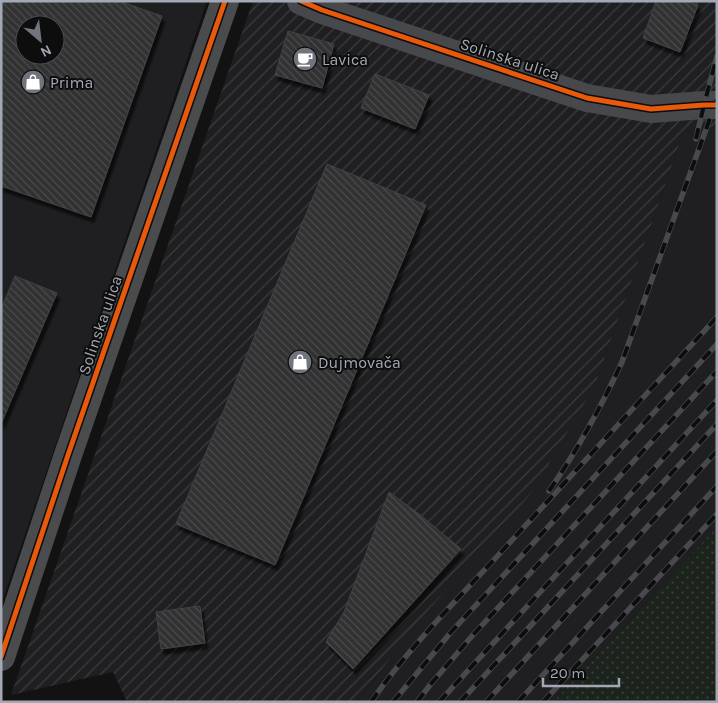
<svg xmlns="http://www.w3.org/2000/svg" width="718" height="703" font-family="Karla,sans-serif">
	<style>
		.built { fill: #1f1f21; fill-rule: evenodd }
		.industrial { fill: url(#industrial-furrows) }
		.grass { fill: url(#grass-dots) }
		.building { fill: url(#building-back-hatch); stroke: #424346; fill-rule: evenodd; filter: url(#shadow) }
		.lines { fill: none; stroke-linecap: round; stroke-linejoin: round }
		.minor { stroke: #47484b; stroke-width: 28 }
		.primary { stroke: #494b4d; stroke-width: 28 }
		.rail-casing { stroke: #47494b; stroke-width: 5.5 }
		.rail { stroke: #0d0d0e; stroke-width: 4; stroke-dasharray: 11; stroke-linecap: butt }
		.cycleway-casing { stroke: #0d0d0e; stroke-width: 8 }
		.cycleway { stroke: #e8590c; stroke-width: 5 }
		.labels { text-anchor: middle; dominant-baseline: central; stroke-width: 4; stroke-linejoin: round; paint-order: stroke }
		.poi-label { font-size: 16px; fill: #a3a9b4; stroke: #0d0d0e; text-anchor: start }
		.street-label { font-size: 16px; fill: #a3a9b4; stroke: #0d0d0e }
	</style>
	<defs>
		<pattern id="industrial-furrows" width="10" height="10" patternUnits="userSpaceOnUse" patternTransform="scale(1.25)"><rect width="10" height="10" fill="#1f1f21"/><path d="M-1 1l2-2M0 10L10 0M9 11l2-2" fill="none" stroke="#3c3d3f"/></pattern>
		<pattern id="grass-dots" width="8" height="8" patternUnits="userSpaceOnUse" patternTransform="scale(1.25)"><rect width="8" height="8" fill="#1c231d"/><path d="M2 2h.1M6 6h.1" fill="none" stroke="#3a403b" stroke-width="1.8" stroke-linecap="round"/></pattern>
		<pattern id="building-back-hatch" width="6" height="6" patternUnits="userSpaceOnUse" patternTransform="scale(1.25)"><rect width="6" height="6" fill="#313133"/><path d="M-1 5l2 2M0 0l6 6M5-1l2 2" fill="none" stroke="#4c4c4e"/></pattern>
		<filter id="shadow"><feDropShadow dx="3" dy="5.5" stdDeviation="1" flood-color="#0009"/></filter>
	</defs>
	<rect width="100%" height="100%" fill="#121213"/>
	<path class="built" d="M1,1H207L1,605ZM25,25H55V55H25Z
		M717,126V527L553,702H356L431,607L595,385L684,131Z"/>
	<path class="industrial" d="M253,1H717V126L684,131L595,385L533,491L431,607L356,702H127L113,672L11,695Z"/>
	<path class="grass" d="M717,527V702H553Z"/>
	<path class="building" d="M1,1H119L162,16L91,217L1,186ZM25,25H55V55H25Z
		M656,1H686L698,5L680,52L643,38Z
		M288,31L334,44L322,88L275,75Z
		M375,74L429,95L415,129L361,108Z
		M327,164L426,205L275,565L176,524Z
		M15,276L57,293L1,424V309Z
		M389,492L419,514L461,549L353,669L326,642L344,612Z
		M200,606L205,643L161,649L156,612Z"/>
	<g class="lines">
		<path class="minor" d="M301,1L322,10L587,98L651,109L704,105H717"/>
		<path class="primary" d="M1,657L68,455L225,1"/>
		<g class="rail-casing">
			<path id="rail" d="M696,139L704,105L717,56
				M549,491C577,451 601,407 622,362L717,99
				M371,702C410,646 458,599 503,550C574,472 646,395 717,317
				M393,702L452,631L717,344
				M417,702L430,685L472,636L717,371
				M439,702L717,400
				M460,702L717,424
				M486,702L717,451
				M518,702L717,486
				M543,702L717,514"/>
		</g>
		<use href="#rail" class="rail"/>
		<g class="cycleway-casing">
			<path id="cycleway" d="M301,1L322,10L587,98L651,109L704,105H717
				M1,657L68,455L225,1"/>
		</g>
		<use href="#cycleway" class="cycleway"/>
	</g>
	<defs>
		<g id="cafe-disc" transform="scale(1.25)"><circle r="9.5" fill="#70747c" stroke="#0d0d0e"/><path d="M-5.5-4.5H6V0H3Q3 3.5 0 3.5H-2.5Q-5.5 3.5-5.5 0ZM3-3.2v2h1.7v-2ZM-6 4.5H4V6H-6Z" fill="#fff"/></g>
		<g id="shop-disc" transform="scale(1.25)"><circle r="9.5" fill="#70747c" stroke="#0d0d0e"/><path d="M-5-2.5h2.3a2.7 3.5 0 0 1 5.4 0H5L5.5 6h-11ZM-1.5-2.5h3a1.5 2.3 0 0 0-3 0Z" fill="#fff"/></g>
	</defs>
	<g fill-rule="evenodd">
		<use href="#cafe-disc" x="305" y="59"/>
		<use href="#shop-disc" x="33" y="82"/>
		<use href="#shop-disc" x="300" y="362"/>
	</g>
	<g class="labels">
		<g class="poi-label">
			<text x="322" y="59">Lavica</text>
			<text x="50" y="82">Prima</text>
			<text x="318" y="362">Dujmovača</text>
		</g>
		<g class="street-label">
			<text transform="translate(510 59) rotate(18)">Solinska ulica</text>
			<text transform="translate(100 325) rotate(-71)">Solinska ulica</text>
		</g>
	</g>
	<rect width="718" height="703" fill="none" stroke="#a3a9b4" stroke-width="5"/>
	<g transform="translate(40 40) rotate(152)"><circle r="24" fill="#0d0d0e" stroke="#494b50"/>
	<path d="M0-4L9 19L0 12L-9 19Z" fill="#70747c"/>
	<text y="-8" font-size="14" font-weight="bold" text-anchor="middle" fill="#a3a9b4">N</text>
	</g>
	<path d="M543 678v8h76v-8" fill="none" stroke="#a3a9b4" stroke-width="2.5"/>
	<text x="550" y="678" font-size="15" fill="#a3a9b4" stroke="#0d0d0e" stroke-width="4" paint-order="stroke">20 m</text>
</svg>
